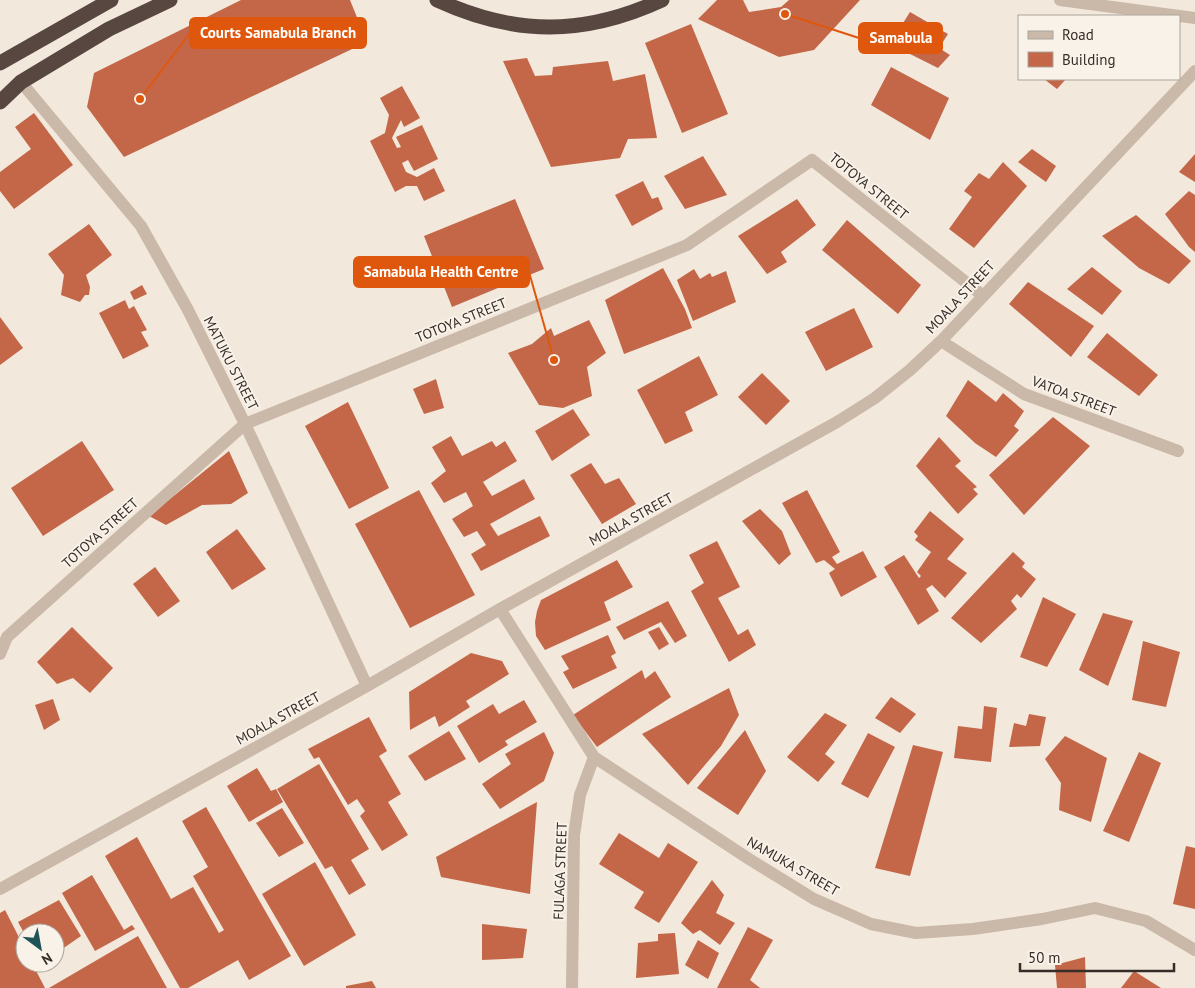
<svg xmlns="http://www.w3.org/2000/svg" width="1195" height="988" font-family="'PT Sans',sans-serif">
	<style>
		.building { fill: #c46748 }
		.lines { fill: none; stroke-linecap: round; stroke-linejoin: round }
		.street { stroke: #cab8a8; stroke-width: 12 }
		.highway { stroke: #574740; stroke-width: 15 }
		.labels { text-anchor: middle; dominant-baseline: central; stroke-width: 4; stroke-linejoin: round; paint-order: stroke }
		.street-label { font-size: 14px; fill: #372d28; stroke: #f9f2e9 }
		.leader { fill: none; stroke: #df570d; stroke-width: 2 }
		.callout-dot { fill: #df570d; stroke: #f9f2e9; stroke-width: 2 }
		.callout { fill: #df570d; stroke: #df570d; stroke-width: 2 }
		.callout-label { font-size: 15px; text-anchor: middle; font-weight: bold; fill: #fff }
	</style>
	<rect width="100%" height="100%" fill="#f2e8dc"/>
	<path class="building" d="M241,0H350L367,42L124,157L87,107L94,73Z
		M717,0H743L749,12L781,7L789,0H860L814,50L779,57L698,19Z
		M910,12L948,34L939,48L950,55L938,68L890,44Z
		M691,24L728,114L682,133L645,43Z
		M527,58L535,76L552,75L553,67L608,61L613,81L645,74L657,138L628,139L620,158L551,167L503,61Z
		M891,67L949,98L930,140L871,105Z
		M1044,79H1066L1057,89Z
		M402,86L420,118L404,127L401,120L392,138L397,148L401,147L396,137L422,125L438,159L414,171L408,160L402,163L406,172L417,177L434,168L445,191L424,201L417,186H406L395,192L370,141L385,133L389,115L380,98Z
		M34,113L73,165L14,209L0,191V172L31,149L15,127Z
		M1032,149L1056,166L1046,182L1018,162Z
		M1195,154V182L1179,172Z
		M703,156L727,195L685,209L664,176Z
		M1003,162L1027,186L974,248L949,229L972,197L964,191L979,173L989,179Z
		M643,181L652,199L658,197L663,209L632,226L615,195Z
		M1189,191L1195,195V252L1189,247L1165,214Z
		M515,199L544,269L452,307L424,236Z
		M797,199L816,225L781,252L787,262L767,274L738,236Z
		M1136,215L1191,261L1169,284L1139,268L1102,236Z
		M847,220L921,285L898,314L822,250Z
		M89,224L112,255L86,275L90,287L89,295H85L80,302L61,295L64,275L48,254Z
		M1092,267L1122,291L1102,315L1067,289Z
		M663,268L685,309L692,328L624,354L605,300Z
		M694,269L700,279L710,273L712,277L726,271L736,302L693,321L677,280Z
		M1028,282L1094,326L1071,357L1009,304Z
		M142,285L147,294L134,300L130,292Z
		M125,300L129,309L134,306L147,330L141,332L149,346L123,359L99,313Z
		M854,308L873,347L826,371L805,332Z
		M0,317L23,348L0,365Z
		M589,320L606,353L587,367L592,396L563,408L539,405L508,353L532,344L551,328L554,336Z
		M1107,333L1158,375L1139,396L1087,357Z
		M699,356L718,395L685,412L693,431L665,444L637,390Z
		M762,373L790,401L766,425L738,397Z
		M436,379L444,408L424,414L413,389Z
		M968,380L996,402L1003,393L1024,411L1014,426L1019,430L996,457L975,443L946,416Z
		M348,402L389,488L349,509L305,426Z
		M573,409L590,435L552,461L535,431Z
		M1053,417L1090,446L1024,515L989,475Z
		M451,436L462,456L492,441L496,447L505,441L517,461L483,482L492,496L524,479L535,499L490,524L498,536L540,516L550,536L481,571L471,554L486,545L477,531L464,537L452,519L473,506L466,492L444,503L431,483L446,471L432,447Z
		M939,437L961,461L955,466L977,487L973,489L978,494L958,514L916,466Z
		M82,441L114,490L43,536L11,488Z
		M229,451L248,493L231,504L202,505L166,525L149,516Z
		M591,463L605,484L619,478L636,504L602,524L570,475Z
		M419,490L475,595L410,628L355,524Z
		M807,490L840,552L832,557L837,564L863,551L877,577L841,597L829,573L835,569L824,560L816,563L782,503Z
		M760,509L782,531L791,554L779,565L742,521Z
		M930,511L964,539L947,559L967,573L945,598L932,585L926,589L939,611L918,625L884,567L904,555L919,578L921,576L917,572L931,552L915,540L918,536L914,532Z
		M237,529L266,569L232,590L206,552Z
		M717,541L740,587L718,598L738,635L748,629L756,645L729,662L691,591L704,583L689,555Z
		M1013,552L1025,563L1022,567L1036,579L1021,598L1017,594L1011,601L1017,609L981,643L951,618Z
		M617,560L633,587L604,602L611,620L545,650L536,636L535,622L537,611L541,600Z
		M155,567L180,601L158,617L133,584Z
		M1043,597L1076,614L1047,667L1020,657Z
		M668,601L687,636L675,643L661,622L624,640L616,627Z
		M1103,613L1133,621L1108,686L1079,670Z
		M72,627L113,668L90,693L73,678L57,684L37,662Z
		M659,627L669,644L659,650L648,632Z
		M608,635L616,653L611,656L617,668L573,689L563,672L569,669L561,656Z
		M1143,641L1180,652L1166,707L1132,700Z
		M471,653L502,661L509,674L466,701L470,707L439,727L435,716L410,730L409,692Z
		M642,670L645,679L655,671L671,697L597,747L573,715Z
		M729,688L739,715L721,746L688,785L642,734Z
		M891,697L916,714L900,733L875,718Z
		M53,699L60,720L44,730L35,705Z
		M524,700L537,722L505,741L508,745L479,763L457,726L493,704L499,714Z
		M984,706L997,708L991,762L954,758L958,726L982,729Z
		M825,713L847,725L825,754L835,762L818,782L787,757Z
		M1029,714L1046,717L1040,746L1009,747L1014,723L1026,726Z
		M369,717L387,751L379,756L401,794L388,802L408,835L382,851L360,816L365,811L357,799L348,805L319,757L314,759L308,749Z
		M745,730L766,771L738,815L697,788Z
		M449,731L466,759L425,781L408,756Z
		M544,732L554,753L544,781L500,809L482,784L511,764L505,754Z
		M868,733L895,747L868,798L841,784Z
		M1065,736L1107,758L1091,822L1059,810L1061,783L1045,759Z
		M913,745L943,752L910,876L875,868Z
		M1139,752L1161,763L1129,842L1103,831Z
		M319,764L369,849L351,860L366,885L349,895L332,866L325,869L277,789Z
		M257,768L271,791L276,789L283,802L249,822L227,786Z
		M537,802L530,894L441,877L436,857Z
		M206,807L291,956L249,980L238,960L188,988H180L105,856L137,837L171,899L193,887L219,933L224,930L193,876L208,867L182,821Z
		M282,808L304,843L279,857L256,823Z
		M619,833L659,858L668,843L698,862L659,923L634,908L644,892L599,864Z
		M1186,846L1195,848V909L1173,904Z
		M315,862L356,935L304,966L262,894Z
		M92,875L124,930L132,925L135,929L95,951L62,893Z
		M712,880L724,895L716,913L735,923L720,945L700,930L693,934L681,923Z
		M59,900L81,936L55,954V933H24L18,922Z
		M5,910L25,949V963H32L45,988H0V913Z
		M482,924L527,929L523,958L482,960Z
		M748,927L773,940L750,980L760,988H717Z
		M675,933L679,974L636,978L638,943L658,941V934Z
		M138,936L167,988H49Z
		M698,940L719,953L708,979L685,965Z
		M1085,957L1086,988H1057L1055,965Z
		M1134,971L1161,988H1121Z
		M372,981L376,988H346V986Z"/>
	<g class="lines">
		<path class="street" d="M1060,0L1195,18
			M21,82L141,226L188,310L245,424L367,686
			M941,341L1024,394L1178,451
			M500,609L594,757L749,859L814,899L871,924L916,933L973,929L1042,919L1095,908L1146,921L1195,950
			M0,654L7,637L245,424L687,245L812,160L982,295
			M0,889L367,686L500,609L837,422L875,398L910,370L941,341L1195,71
			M572,988L574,835L580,795L594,757"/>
		<path class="highway" d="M437,0C515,36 584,36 662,0
			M0,63L111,0
			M0,102L21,82L109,29L170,0"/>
	</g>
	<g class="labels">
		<g class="street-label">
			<text transform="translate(869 186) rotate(39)">TOTOYA STREET</text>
			<text transform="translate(960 297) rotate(-47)">MOALA STREET</text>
			<text transform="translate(461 320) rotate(-22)">TOTOYA STREET</text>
			<text transform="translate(231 363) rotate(63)">MATUKU STREET</text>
			<text transform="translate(1074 396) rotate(21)">VATOA STREET</text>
			<text transform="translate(631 519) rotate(-29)">MOALA STREET</text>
			<text transform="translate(100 533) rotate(-42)">TOTOYA STREET</text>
			<text transform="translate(278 718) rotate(-29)">MOALA STREET</text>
			<text transform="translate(793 866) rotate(30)">NAMUKA STREET</text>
			<text transform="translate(560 871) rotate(-88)">FULAGA STREET</text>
		</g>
	</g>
	<path class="leader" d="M140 99L190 33M785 14L859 38M554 360L529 272"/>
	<g class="callout-dot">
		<circle cx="140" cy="99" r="5"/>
		<circle cx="785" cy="14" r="5"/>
		<circle cx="554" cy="360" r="5"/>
	</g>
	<g class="callout">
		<rect x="190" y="18" width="176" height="30" rx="5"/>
		<rect x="859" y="23" width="83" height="30" rx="5"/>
		<rect x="354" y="257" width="175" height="30" rx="5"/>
	</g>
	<g class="callout-label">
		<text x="278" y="38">Courts Samabula Branch</text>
		<text x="901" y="43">Samabula</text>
		<text x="441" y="277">Samabula Health Centre</text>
	</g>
	<rect x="1018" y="15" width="162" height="65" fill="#f9f2e9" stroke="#aba39c"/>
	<rect x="1028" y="31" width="25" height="8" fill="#cab8a8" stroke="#aba39c"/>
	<text x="1062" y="40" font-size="15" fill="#372d28">Road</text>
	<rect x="1028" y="52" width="25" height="15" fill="#c46748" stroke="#aba39c"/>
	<text x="1062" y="65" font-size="15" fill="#372d28">Building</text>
	<g transform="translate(40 948) rotate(148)"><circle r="24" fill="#f9f2e9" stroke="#aba39c"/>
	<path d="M0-4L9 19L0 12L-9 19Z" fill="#1f5358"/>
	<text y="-8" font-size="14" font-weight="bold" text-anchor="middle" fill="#372d28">N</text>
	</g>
	<path d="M1020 963v8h154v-8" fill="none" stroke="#372d28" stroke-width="2.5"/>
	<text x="1028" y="963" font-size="15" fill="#372d28" stroke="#f9f2e9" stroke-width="4" paint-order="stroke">50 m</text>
</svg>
